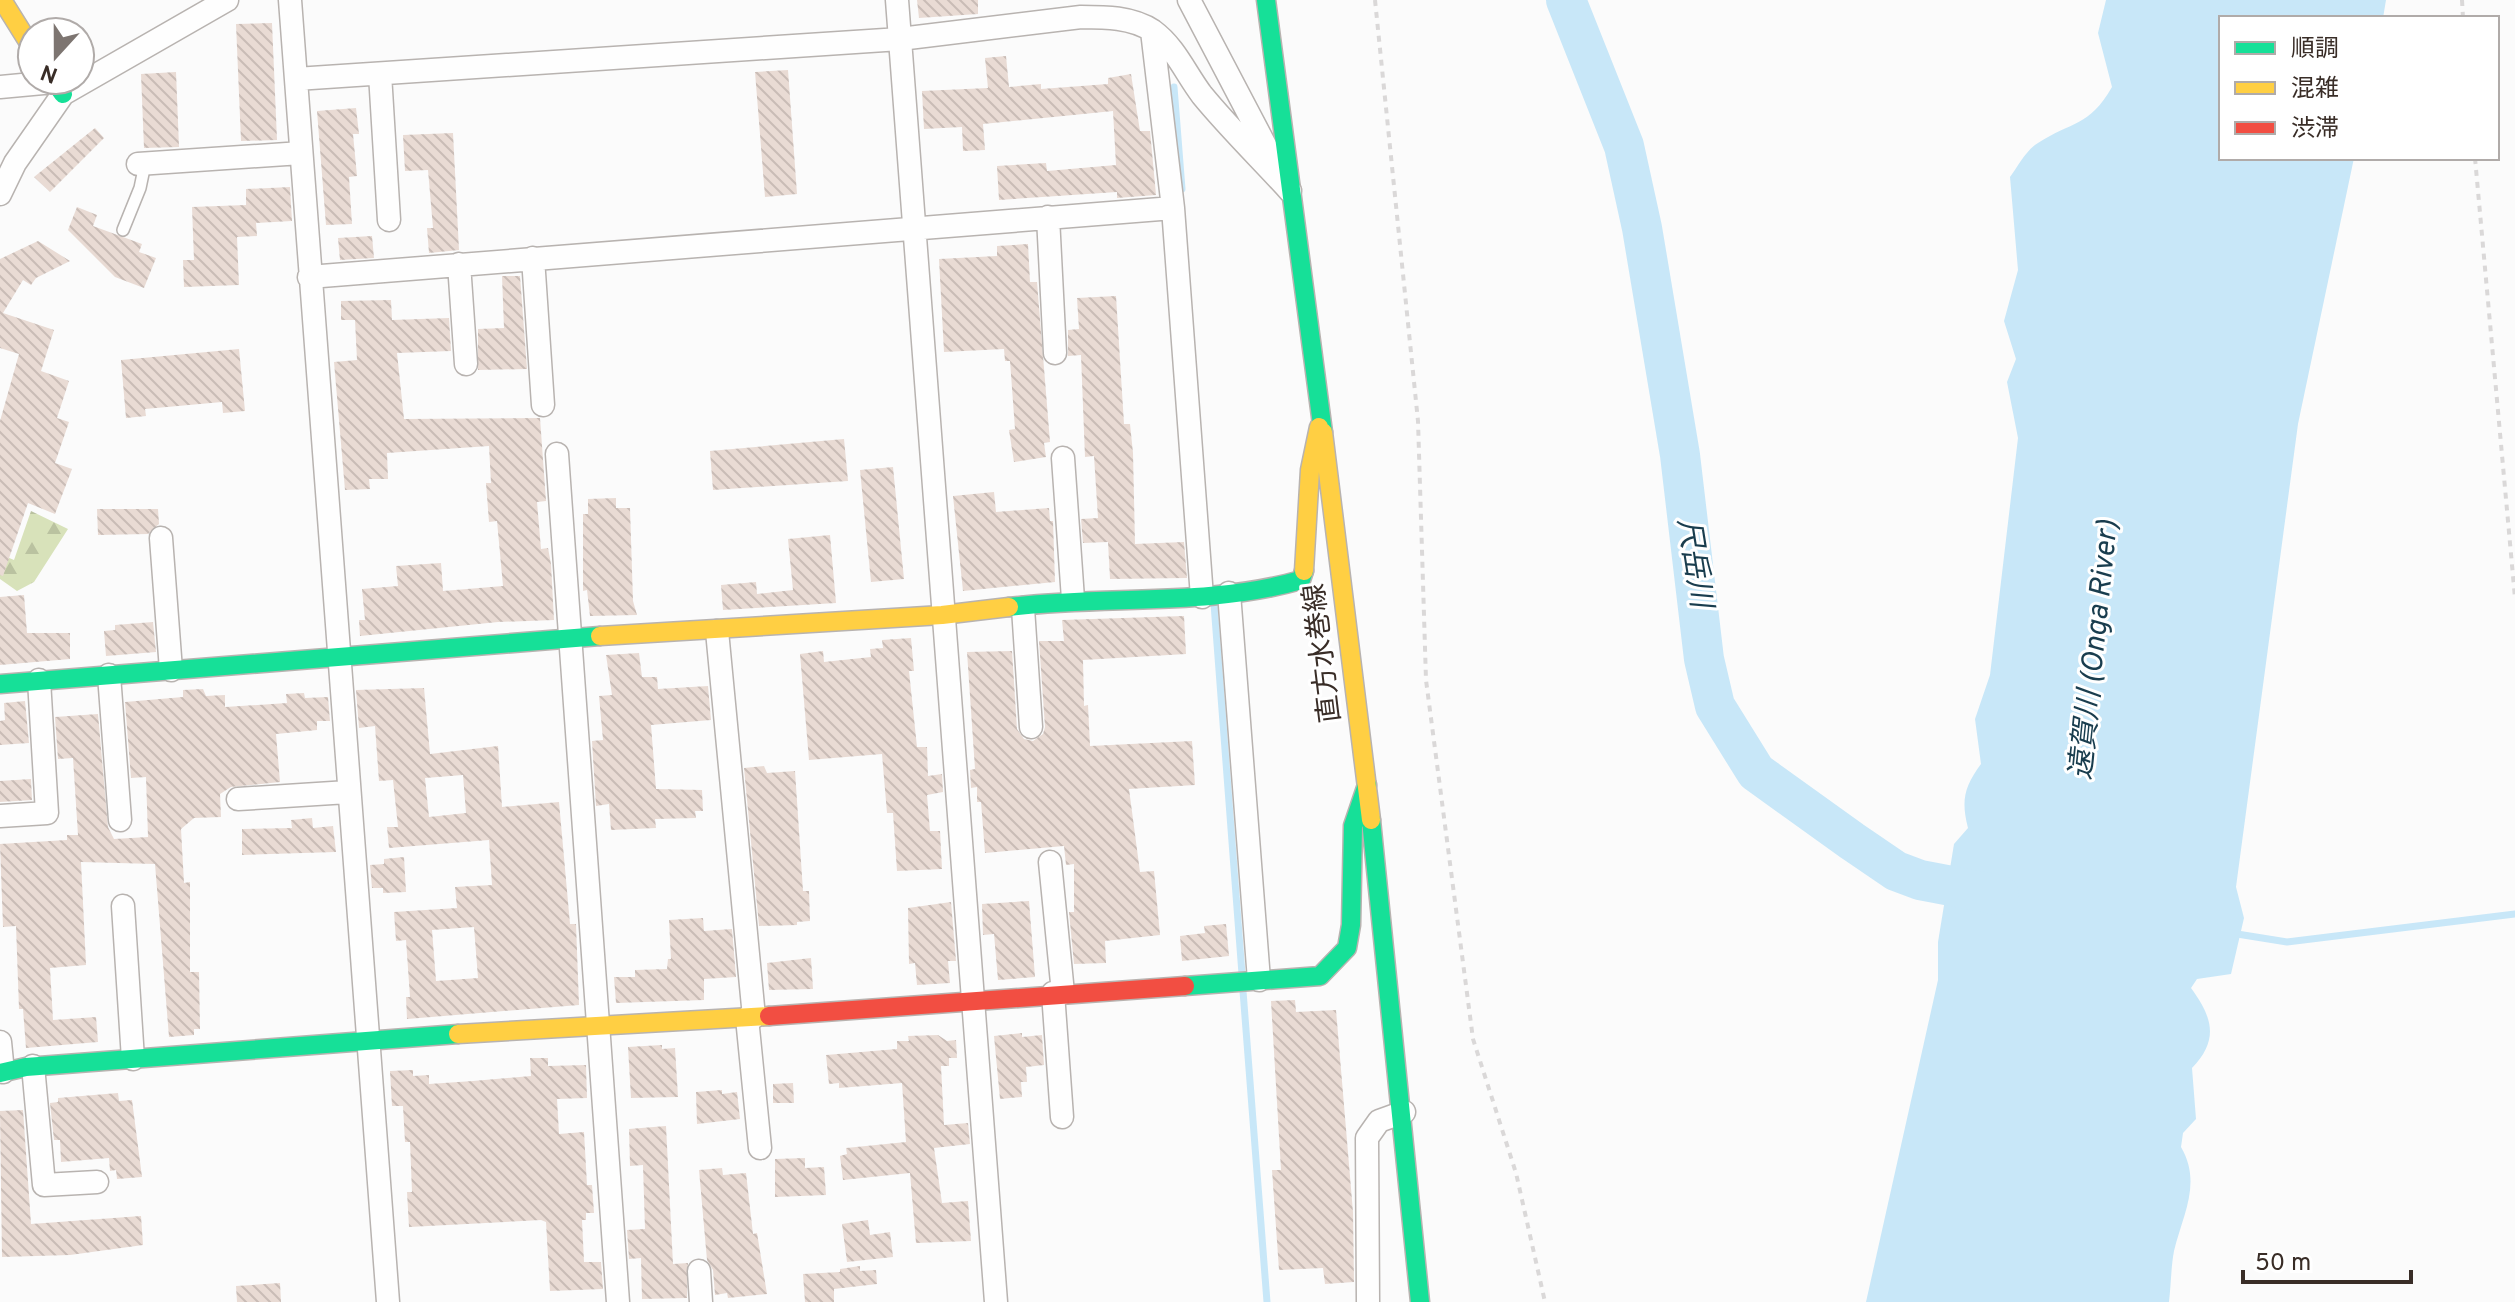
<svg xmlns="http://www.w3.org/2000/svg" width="2515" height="1302" font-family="Overpass,'Noto Sans JP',sans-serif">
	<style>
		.forest { fill: url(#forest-firs) }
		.water { fill: #c8e7f8 }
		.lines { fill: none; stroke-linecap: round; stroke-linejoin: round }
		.stream { stroke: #c8e7f8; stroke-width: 7 }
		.river { stroke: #c8e7f8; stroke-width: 40 }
		.building { fill: url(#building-back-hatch); fill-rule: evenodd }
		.lane-casing { stroke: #b8b3b0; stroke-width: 14 }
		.street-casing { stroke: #b8b3b0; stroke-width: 25 }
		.fast-casing { stroke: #b8b3b0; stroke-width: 21 }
		.slow-casing { stroke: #b8b3b0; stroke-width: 21 }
		.jam-casing { stroke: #b8b3b0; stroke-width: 21 }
		.path { stroke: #dad8d8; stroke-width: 4; stroke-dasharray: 6 6; stroke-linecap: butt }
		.lane { stroke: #fefefe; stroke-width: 11 }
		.street { stroke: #fefefe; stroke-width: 22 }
		.fast { stroke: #16e098; stroke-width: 18 }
		.slow { stroke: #ffcf43; stroke-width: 18 }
		.jam { stroke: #f24e42; stroke-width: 18 }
		.labels { text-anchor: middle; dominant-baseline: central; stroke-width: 6; stroke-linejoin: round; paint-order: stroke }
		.street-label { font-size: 28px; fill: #392d27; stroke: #fff }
		.water-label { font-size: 30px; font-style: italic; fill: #193d4e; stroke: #fff }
	</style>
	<defs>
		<pattern id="forest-firs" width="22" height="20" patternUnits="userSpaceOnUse" patternTransform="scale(2)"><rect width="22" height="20" fill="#d8e2ba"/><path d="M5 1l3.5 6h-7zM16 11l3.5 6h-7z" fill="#bac2a0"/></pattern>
		<pattern id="building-back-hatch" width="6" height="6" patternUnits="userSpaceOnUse" patternTransform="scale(2)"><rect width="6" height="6" fill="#e9dbd4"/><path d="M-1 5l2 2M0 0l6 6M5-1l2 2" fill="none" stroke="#c9bcb6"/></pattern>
	</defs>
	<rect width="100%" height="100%" fill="#fbfbfb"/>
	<path class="forest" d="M31,511L68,529L34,582L17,591L0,579V554L14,560Z"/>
	<path class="water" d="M2106,0H2386L2383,18H2221V158H2354L2298,424L2236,887L2244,918L2231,974L2197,979L2191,988C2213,1018 2219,1040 2192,1068L2196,1119L2183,1133L2181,1147C2202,1183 2183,1214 2174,1251C2171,1267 2171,1285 2169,1302H1866L1938,980V942L1954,844L1968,828C1961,801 1964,787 1981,764L1975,719L1990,675L2018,438L2007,382L2016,359L2004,321L2018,270L2010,177C2018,166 2027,149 2038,143C2072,121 2089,127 2112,87L2098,33Z"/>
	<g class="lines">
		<path class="stream" d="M1174,87L1182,189
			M1214,604L1242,974
			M2231,933L2287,942L2515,914
			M1243,991L1267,1302"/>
		<path class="river" d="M1566,0L1624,146L1642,228L1680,455L1704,659L1715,706L1756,772L1852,841L1896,871L1920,880L1999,895"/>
	</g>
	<path class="building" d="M917,0H978V14L919,18Z
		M272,23L277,140L241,141L236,24Z
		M1006,56L1009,87L1041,84V89L1108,84V78L1131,74L1140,131H1150L1156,195L1117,198V192L999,200L997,166L1046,163L1047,171L1116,165L1113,111L983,124L985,150L963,151L962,127L924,129L922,91L988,88L985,58Z
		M788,70L797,194L765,197L755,72Z
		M176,72L179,147L144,148L141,74Z
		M356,108L359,134H353L357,176L349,177L352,224L326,225L317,111Z
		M95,128L104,138L50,192L34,177Z
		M453,133L459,250L429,253L427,228H433L428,170L405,171L403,135Z
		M290,187L292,221L256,223L257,236L237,237L239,285L184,287L183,260H194L192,207L246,205V189Z
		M77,207L97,215L93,226L142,244L139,252L156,258L144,288L115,277L68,230Z
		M372,236L374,258L340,260L338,238Z
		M38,241L70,261L36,278L31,285L23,280L3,313L54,330L41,371L69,381L57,418L69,422L55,463L72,469L55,514L28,503L3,576L0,575V421L19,354L0,348V259Z
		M1028,244L1030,282H1037L1050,442L1044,443L1046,457L1014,462L1009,430L1015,429L1010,361H1005L1004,349L944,352L939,259L997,256V246Z
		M502,276H520L527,369L478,370V329L504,328Z
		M1116,296L1124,424H1130L1133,453L1135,544L1184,542L1187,578L1110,579L1108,542L1083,543L1081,519L1098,518L1094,456L1085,457L1081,355L1068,356V330L1079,329L1077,298Z
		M391,300L392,320L449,318L451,351L397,353L404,419L540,418L546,501L537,502L541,549L548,548L551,564L554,620L498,622L360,636L359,620H365L362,589L398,586L396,566L441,563L443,591L503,586L497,521L489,522L486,483H491L489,446L387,453L388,479H369L370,489L345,490L334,362L357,360L355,320H341V301Z
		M239,349L245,411L223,413L222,402L145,409L146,416L126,418L121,360Z
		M844,439L848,481L713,490L710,451Z
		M893,467L904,579L871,582L860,470Z
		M994,492L996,512L1049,508L1050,521H1053L1055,582L963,591L953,496Z
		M616,498V508H630L633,601L637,615L590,616L587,590L583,591V514H588V499Z
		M97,509H158L159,524L148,534L98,535Z
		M830,535L836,603L723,610L721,585L756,582L757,594L793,590L788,539Z
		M24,595L27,633H70V659L0,665V597Z
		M1184,616L1186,654L1083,660L1084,706L1088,705L1090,746L1192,741L1195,785L1129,789L1140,872L1154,871L1160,935L1105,941L1106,963L1074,964L1069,912H1074V864L1066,865L1064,846L985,853L981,802H977V787L971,788L970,770L975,769L967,652L1012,651L1017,729L1024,739L1033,741L1043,734L1045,727L1039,641H1064L1062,620Z
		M153,622L156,652L106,656L104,631L115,630V625Z
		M911,638L914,671H909L917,747H927L928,776L942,774L943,792L927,795L930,831H940L942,869L897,871L893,813H887L882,754L809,760L800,654L823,651L824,662L871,657L870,649L883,648L882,640Z
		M639,653L642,677H657L658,689L708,686L711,720L651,725L656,789L702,790L703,811H695L696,818L655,819L656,828L611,830L609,804L596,806L592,741L603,740L599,696L612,695L606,655Z
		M424,688L430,754L498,746L502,807L559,802L570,924H576L579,1005L407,1019L406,997H410L406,940L396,941L394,912L457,908L455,887L492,885L489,840L389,848L387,827H398L393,780L379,781L375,726L359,728L356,690ZM463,775L466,813L429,817L425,778ZM474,927L478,978L436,981L432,930Z
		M203,689L206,696L225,695V707L287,703L286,694L304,693L305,698L328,697L330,721H317V730L276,734L280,782L231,787L220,794L221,817L194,818L181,829L184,883L190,882V972H199L200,1029H194V1035L169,1037L155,864L81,862L86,965L50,968L53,1020L96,1017L98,1042L26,1048L23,1009H19L16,926L3,927L0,844L67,840V835H78L73,758L58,759L55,717L98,714L108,827L114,839L148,837L146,777L131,778L125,702L183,697V690Z
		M25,701L29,743L0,745V721L5,720L4,703Z
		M764,766L767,773L795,771L803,891H809L810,921L797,922V925L759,926L744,768Z
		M31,779L32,800L0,802V781Z
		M312,818L313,828L333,826L336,852L242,855V829L292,828L291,820Z
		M404,857L406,892L383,893V888H372L370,865L384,864V859Z
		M1029,901L1035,977L998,980L994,934L983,935L982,904Z
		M951,902L956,961H948L950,983L917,985L915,963L909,964L908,908Z
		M703,918L704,931L732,929L736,977L704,979V1000L616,1003L614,977H635V970L667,969L668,959H671L669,920Z
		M1226,924L1229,956L1182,961L1180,936L1205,933L1204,926Z
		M811,958L813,989L769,990L767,963Z
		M1295,1000L1296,1012L1336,1010L1353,1212L1354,1282L1325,1284L1323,1268L1279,1270L1272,1170H1281L1271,1001Z
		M1022,1033V1037L1042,1035L1044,1065L1026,1067L1027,1082H1021L1022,1097L1000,1099L994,1036Z
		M938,1035L947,1041L956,1040L957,1058H949V1066H941L944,1125L968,1123L970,1144L934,1148L942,1203L968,1201L971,1241L916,1243L910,1173L843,1180L840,1156L847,1154L846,1148L906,1142L902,1083L839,1088V1083L829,1084L826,1055L897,1049V1041H909L908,1036Z
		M662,1045V1049L675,1048L678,1097L631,1098L628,1047Z
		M530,1058H548V1066L586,1065L587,1098L557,1099L559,1134L584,1132L587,1185H592L594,1213H586V1220H582L584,1262H601L603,1289L550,1291L546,1222L541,1220L409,1227L407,1192H412L410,1142H405L403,1106H392L390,1071L413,1070V1076L429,1075V1084L473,1081L531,1076Z
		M793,1083L794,1103H773V1084Z
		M722,1090V1094L737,1092L740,1119L697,1124L696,1092Z
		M118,1093L119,1101L132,1100L142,1177L117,1179L116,1170L110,1171L109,1158L61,1162L60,1140H54L50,1103L58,1102V1098Z
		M23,1110L31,1224L141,1216L143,1245L70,1255L2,1257L0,1111Z
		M666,1126L673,1264L688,1263L687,1298L642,1299L641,1258L629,1259L627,1230L645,1229L643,1165L630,1166L629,1129Z
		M805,1158V1168L824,1167L826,1195L775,1197V1159Z
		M722,1168L723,1175L746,1173L753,1234L757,1233L767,1294L728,1298L727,1293L715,1295L713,1270L707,1260L699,1170Z
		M868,1220L870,1235L890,1232L893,1257L847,1262L842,1224Z
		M860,1266V1271L876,1270L877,1284L834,1289V1302H805L803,1274L840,1272V1269Z
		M280,1283L281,1302H237L236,1286Z"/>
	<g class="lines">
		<g class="lane-casing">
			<path id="lane" d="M123,230L140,188L145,164"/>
		</g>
		<g class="street-casing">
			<path id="street" d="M290,0L388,1302
				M897,0L996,1302
				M1189,0L1274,162
				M1152,31L1173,208L1202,597
				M380,74L389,220
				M296,79L900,39L1081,17C1105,17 1132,17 1153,31C1175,47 1186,74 1202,95C1229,128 1261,159 1290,191
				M0,87L54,82
				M138,164L301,153
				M0,194L15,163L63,94L227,0
				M1048,217L1055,353
				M533,258L543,405
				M459,264L466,364
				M309,277L1173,208
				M557,454L618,1302
				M1063,458L1073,599
				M161,538L171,670
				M1229,593L1259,980
				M1023,608L1031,727
				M717,631L754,1017
				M109,675L120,820
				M238,799L348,792
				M0,816L47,813L39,680
				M1050,862L1063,993
				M123,906L133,1059
				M1053,993L1062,1117
				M747,1018L760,1148
				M0,1042L3,1072
				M33,1066L44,1185L97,1182
				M699,1271L701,1302
				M1368,1302L1367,1138L1379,1121L1404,1112"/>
		</g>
		<g class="fast-casing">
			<path id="fast" d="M1266,0L1323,432
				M53,80L63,94
				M1009,607C1106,595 1207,607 1301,580L1304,571
				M0,684L600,636
				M1371,820L1420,1302
				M1185,986L1320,976L1347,948L1351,925L1353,826L1367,785
				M0,1073L26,1067L458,1034"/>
		</g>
		<g class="slow-casing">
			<path id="slow" d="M2,0L32,48
				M1323,432L1371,820
				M1304,571L1310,470L1319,427
				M600,636L942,615L1009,607
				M458,1034L769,1016"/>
		</g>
		<g class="jam-casing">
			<path id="jam" d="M769,1016L1185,986"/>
		</g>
		<path class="path" d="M1375,0L1418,421L1426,680L1473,1039L1516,1173L1545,1302
			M2462,0L2463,18
			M2475,158L2515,598"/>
		<use href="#lane" class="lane"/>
		<use href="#street" class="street"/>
		<use href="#fast" class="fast"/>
		<use href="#slow" class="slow"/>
		<use href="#jam" class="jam"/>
	</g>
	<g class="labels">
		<g class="street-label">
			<text transform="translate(1324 653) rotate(-97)">直方水巻線</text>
		</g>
		<g class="water-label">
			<text transform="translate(1693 563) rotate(81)">尺岳川</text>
			<text transform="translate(2096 650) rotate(-84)">遠賀川 (Onga River)</text>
		</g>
	</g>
	<rect x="2219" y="16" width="280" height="144" fill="#ffffff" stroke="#b0aba9" stroke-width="2"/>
	<rect x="2235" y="42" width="40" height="12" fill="#16e098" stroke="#b0aba9" stroke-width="2"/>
	<text x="2291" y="56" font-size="24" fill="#392d27">順調</text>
	<rect x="2235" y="82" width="40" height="12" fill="#ffcf43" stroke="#b0aba9" stroke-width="2"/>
	<text x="2291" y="96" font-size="24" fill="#392d27">混雑</text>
	<rect x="2235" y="122" width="40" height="12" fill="#f24e42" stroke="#b0aba9" stroke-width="2"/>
	<text x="2291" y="136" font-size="24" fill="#392d27">渋滞</text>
	<g transform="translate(56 56) rotate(201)"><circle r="38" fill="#ffffff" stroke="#b0aba9" stroke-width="2"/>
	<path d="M0-6L14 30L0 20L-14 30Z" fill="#7d7571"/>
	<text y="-12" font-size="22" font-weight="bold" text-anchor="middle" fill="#392d27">N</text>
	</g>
	<path d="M2243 1270v12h168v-12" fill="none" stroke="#392d27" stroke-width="4"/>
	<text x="2255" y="1270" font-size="24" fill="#392d27" stroke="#ffffff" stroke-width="6" paint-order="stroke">50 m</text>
</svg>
